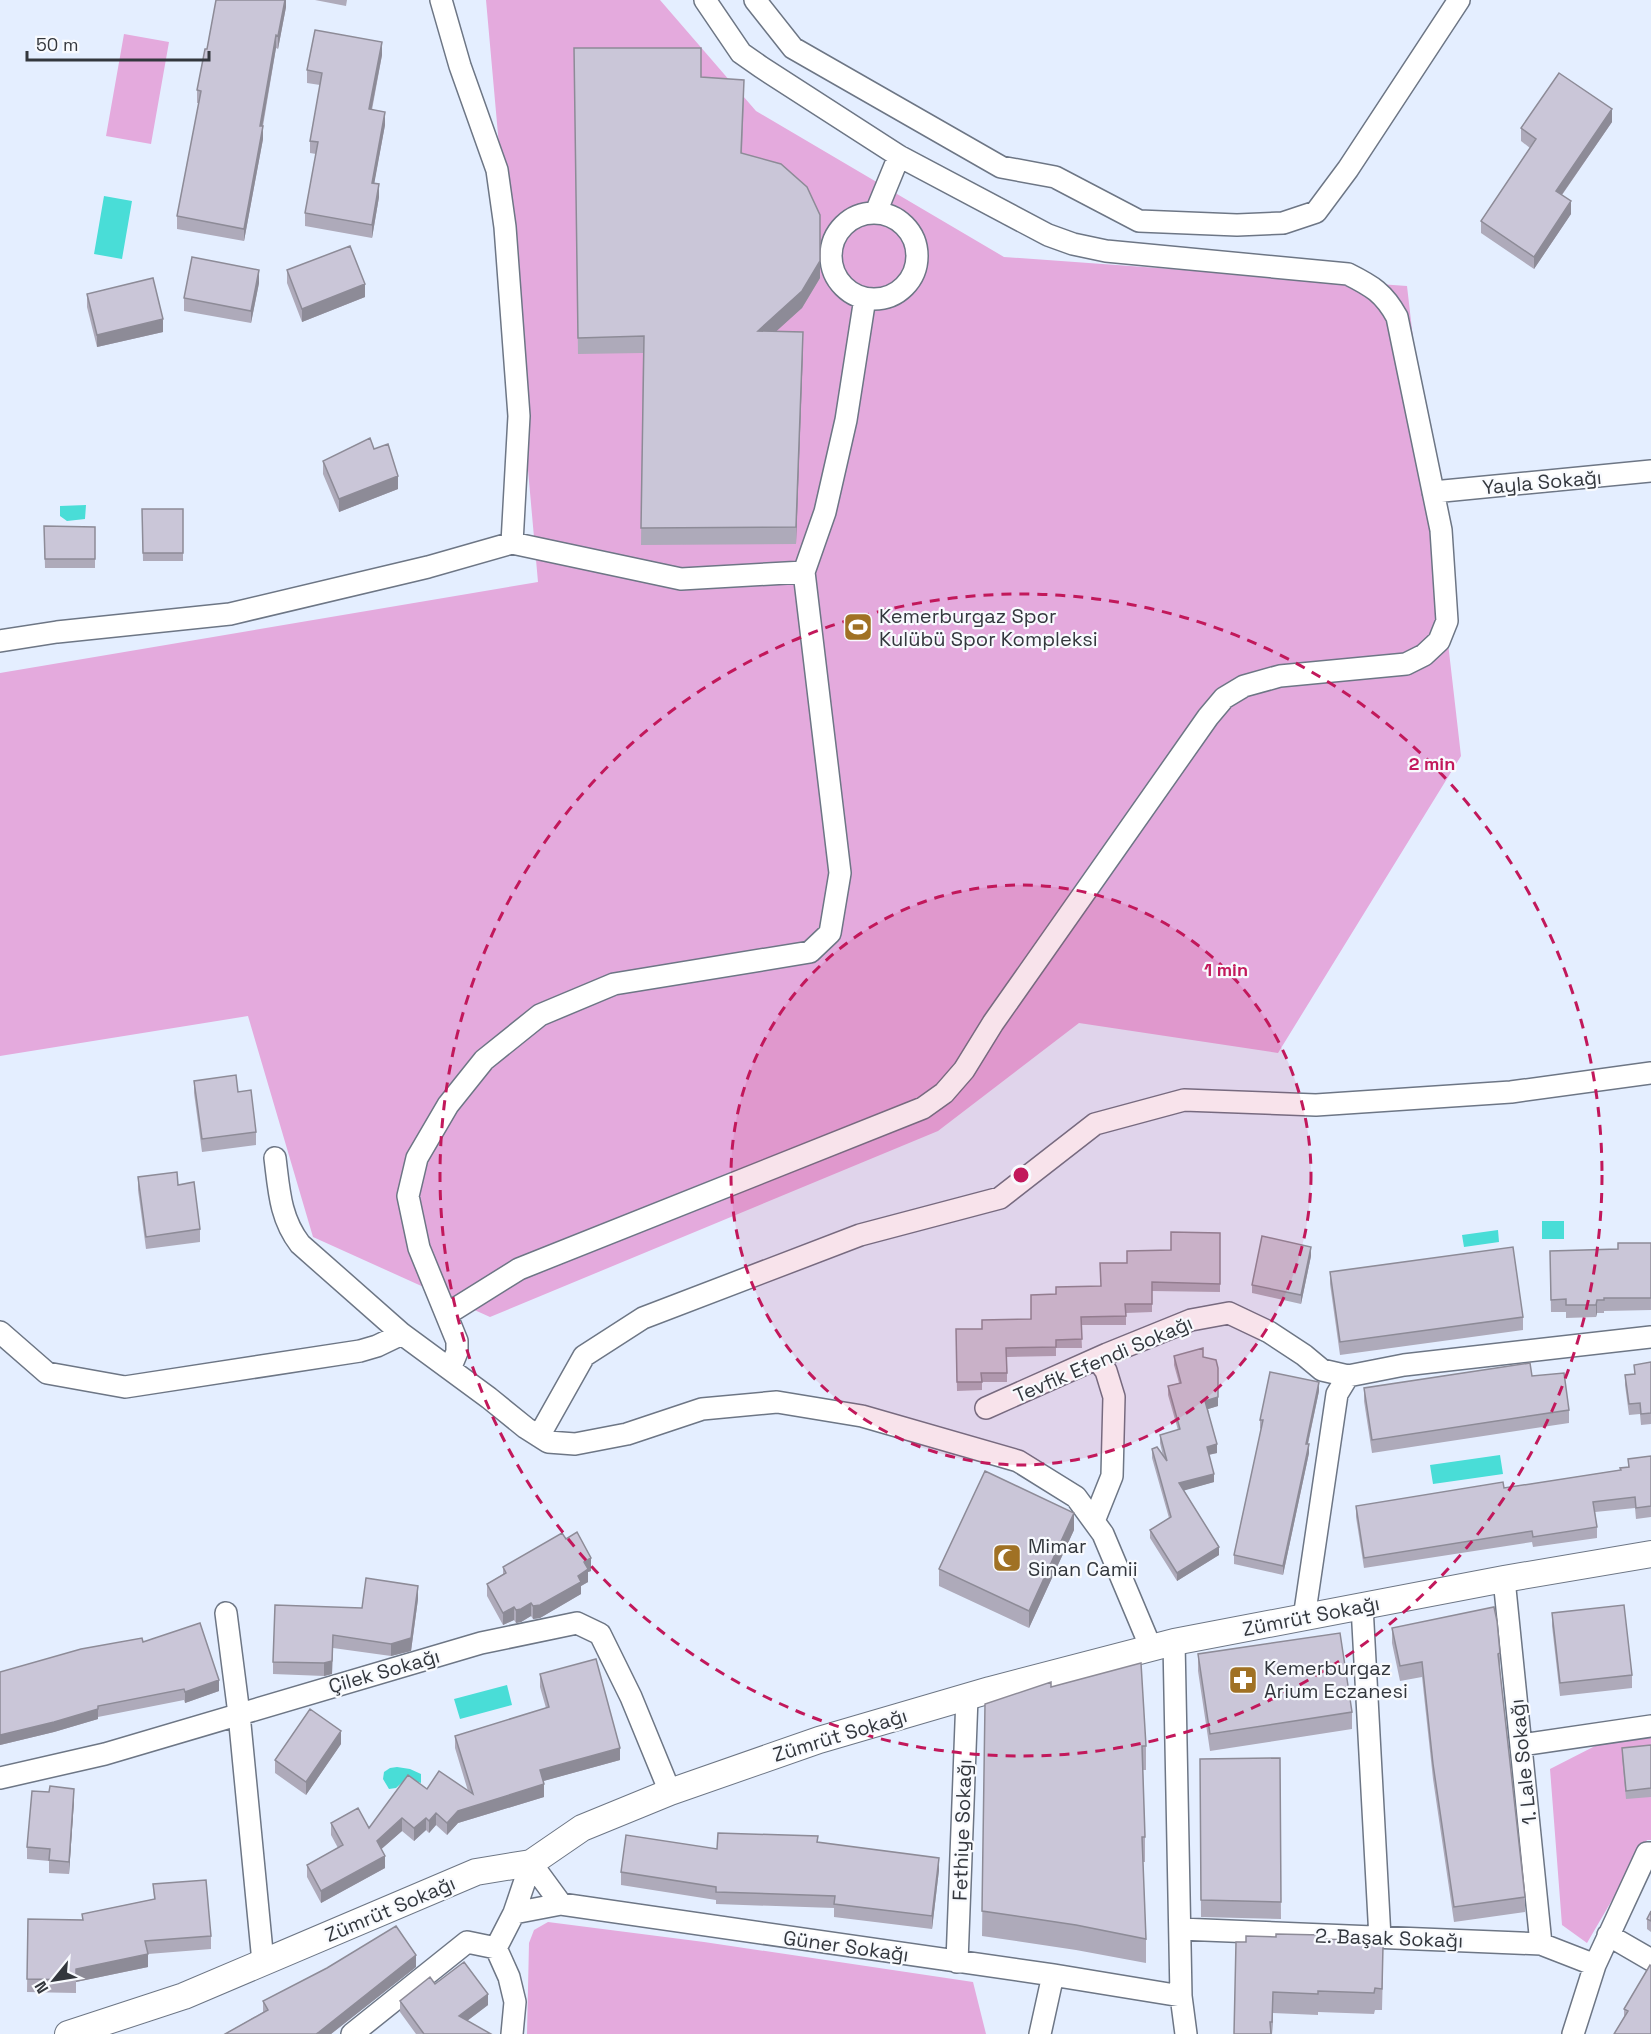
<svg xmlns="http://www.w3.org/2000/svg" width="1651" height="2034" font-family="'Space Grotesk',sans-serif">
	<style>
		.green { fill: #e4aadd }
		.water { fill: #49ddd7 }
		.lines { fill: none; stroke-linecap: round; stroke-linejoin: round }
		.minor-casing { stroke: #6d7685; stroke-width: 24 }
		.tertiary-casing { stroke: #6d7685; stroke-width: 28 }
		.minor { stroke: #fff; stroke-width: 21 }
		.tertiary { stroke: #fff; stroke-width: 26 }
		.wall { fill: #aeaaba }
		.shaded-wall { fill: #8d8b97 }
		.building { fill: #cac6d8; stroke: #8d8b97; stroke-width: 1.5 }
		.ring { fill: none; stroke: #c2185b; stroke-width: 3; stroke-dasharray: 10 8 }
		.labels { text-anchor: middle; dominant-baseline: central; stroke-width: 4.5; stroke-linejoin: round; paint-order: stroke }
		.street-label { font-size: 20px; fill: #33373d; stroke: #f8fafe }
		.poi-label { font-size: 20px; fill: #33373d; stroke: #f8fafe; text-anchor: start }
		.centre { fill: #c2185b; stroke: #f8fafe; stroke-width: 3 }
		.ring-label { font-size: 18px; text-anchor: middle; font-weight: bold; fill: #c2185b; stroke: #f8fafe; stroke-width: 4.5; stroke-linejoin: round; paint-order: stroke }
	</style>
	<rect width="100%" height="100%" fill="#e4eeff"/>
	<path class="green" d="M486,0H660L756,111L1004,257L1407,286L1461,756L1278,1053L1079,1023L938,1131L490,1317L313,1237L248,1016L0,1056V673L538,582Z
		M124,34L169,42L151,144L106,136Z
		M1651,1738V1840H1647L1587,1943L1562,1925L1550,1769L1597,1745Z
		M548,1922L704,1942L973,1982L986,2034H527L529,1943L534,1930Z"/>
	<path class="water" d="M104,196L132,201L122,259L94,254Z
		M86,505L85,519L67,521L60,516V506Z
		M1542,1221H1564V1239H1542Z
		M1498,1230L1499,1242L1464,1247L1462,1235Z
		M1500,1455L1503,1474L1433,1484L1430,1465Z
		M507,1685L512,1705L460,1719L454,1699Z
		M397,1767L410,1769L421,1774V1783L407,1778L396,1788L389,1789L383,1779L384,1772L390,1768Z"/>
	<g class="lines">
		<g class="minor-casing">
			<path id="minor" d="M441,0L460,66L497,170L505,227L519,416L512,543
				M755,0L793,48L1001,167L1055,177L1139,221L1237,225L1283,223L1316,212L1348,169L1459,0
				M876,212L899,156
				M831 256a43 43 0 1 1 86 0a43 43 0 1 1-86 0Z
				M1433,492L1651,471
				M0,641L57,632L230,614L428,567L512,543L681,579L804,572
				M275,1158C279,1190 280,1218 300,1244L402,1334L489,1398L526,1428L548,1442L575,1444L627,1434L702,1409L777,1402L862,1416L1018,1461L1076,1497L1103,1534L1151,1648
				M447,1314L519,1269L923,1108L944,1093L964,1070L993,1023L1208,717L1224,698L1244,686L1280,676L1406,664L1424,655L1439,641L1447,621L1441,530L1397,317C1384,293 1372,286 1348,274L1106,251L1073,244L1048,235L899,156L761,67L741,53L705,0
				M0,1332L47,1373L125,1387L360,1351L377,1346L402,1334
				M450,1369L457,1352V1341L419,1248L408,1196L417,1158L448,1105L484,1060L540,1015L614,984L810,952L830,933L840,873L804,572L825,512L846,420L865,298
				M986,1408L1107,1354L1191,1320L1229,1313L1269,1332L1304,1355L1322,1370L1348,1376
				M539,1436L584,1356L643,1318L860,1235L1000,1198L1095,1124L1184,1100L1316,1105L1511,1092L1651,1073
				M1094,1521L1112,1476L1114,1397L1106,1371L1097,1359
				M1504,1579L1541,1944
				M1362,1606L1380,1938
				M226,1613L239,1714L263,1962
				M1304,1618L1337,1394L1348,1376L1404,1365L1651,1337
				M1174,1642L1181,1996L1186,2034
				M1521,1745L1651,1726
				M0,1778L105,1754L481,1643L577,1623L600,1634L631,1697L670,1792
				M531,1863L561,1904L1053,1975L1181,1996
				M514,1913L561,1904
				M1180,1929L1541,1944L1595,1965
				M1608,1935L1651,1960
				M957,1962L967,1697
				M352,2034L467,1942L496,1948
				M512,2034L515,2002L509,1977L496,1948L514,1913L531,1863
				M1040,2034L1053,1975
				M1573,2034L1595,1965L1647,1853H1651"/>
		</g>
		<g class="tertiary-casing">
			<path id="tertiary" d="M68,2034L184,1996L476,1872L531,1863L582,1828L670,1792L819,1740L990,1690L1174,1642L1504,1579L1651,1554"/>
		</g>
		<use href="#minor" class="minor"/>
		<use href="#tertiary" class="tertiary"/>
	</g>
	<path class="wall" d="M286,0V7L278,49L276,48L263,126V139L244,241L177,229V216L199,103H197V90Z
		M315,0H347L346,6Z
		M574,48L701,77L744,97L742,153L820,215V278L802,308L776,331L803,349L796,544L641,545L643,353L578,354Z
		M382,55L372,110L385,125L374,183L379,197L372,238L305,226V213L316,154L310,153V141L320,85L307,83V70Z
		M1612,122L1562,195L1571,214L1534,269L1481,233V221L1530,148L1521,141V128Z
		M287,270L365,297L302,322L287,283Z
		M259,283L251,323L184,311V298Z
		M87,294L163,332L97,347L87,307Z
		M374,449L398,489L339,512L323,474V461Z
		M142,509H183V561H143Z
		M44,526L95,527V568H45Z
		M194,1081L238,1092L256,1132V1145L202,1152L194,1093Z
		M138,1177L178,1185L200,1229V1242L146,1249L138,1190Z
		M1220,1233V1292L1152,1291V1312L1126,1313V1325H1081L1082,1348H1056V1356L1007,1357V1382H982V1390L957,1391L956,1329H982L1031,1319L1100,1286L1127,1263L1171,1250Z
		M1651,1243V1310L1604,1311V1313H1597L1596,1317L1566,1318V1312H1551L1550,1251L1618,1249Z
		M1311,1256L1301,1304L1252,1293V1285Z
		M1330,1272L1523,1317V1330L1340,1355L1330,1284Z
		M1174,1356L1203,1357L1218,1406L1208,1409L1217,1453L1209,1455L1214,1482L1184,1490L1219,1555L1177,1581L1150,1538V1530L1169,1518L1152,1458V1449L1163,1456L1160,1443V1435L1178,1430L1168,1395V1386L1179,1383L1174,1365Z
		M1651,1362V1424L1641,1425L1640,1414L1629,1415L1625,1385V1375L1634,1374V1365Z
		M1532,1376L1569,1410V1423L1372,1453L1364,1401V1388Z
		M1319,1391L1308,1444L1309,1453L1283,1575L1234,1564V1555L1261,1429L1260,1428V1420Z
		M1651,1456V1517L1636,1519L1635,1508L1595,1512L1597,1527V1538L1533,1547L1532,1542L1364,1568L1356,1517V1506L1504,1488L1620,1470L1628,1467V1459Z
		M1074,1530L1029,1628L939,1586V1569Z
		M566,1539L591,1571L588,1572V1582L581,1586V1594L540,1618L533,1619L531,1616L521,1622L516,1623L514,1620L503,1625L487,1596V1584L503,1574V1567Z
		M418,1599L411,1651L391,1656L333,1648L332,1674L324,1676L273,1674V1662L362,1608Z
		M1552,1613L1632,1675V1688L1560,1696L1552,1626Z
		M1392,1628L1500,1653V1668L1525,1897V1912L1454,1922L1433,1779L1422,1677L1400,1681L1392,1643Z
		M143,1642L219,1691L185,1703L184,1700L98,1717V1719L54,1732L0,1745V1672Z
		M1198,1654L1352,1712V1729L1210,1751L1198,1671Z
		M540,1674L620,1760L543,1781L544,1797L458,1823L447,1835L436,1825L429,1833L426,1830L414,1841L402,1831L381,1849L385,1868L321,1903L307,1877V1865L338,1848L331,1835V1823L369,1828L427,1789L468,1791L455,1748V1736L546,1708L540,1687Z
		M1051,1687L1146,1746V1770H1143L1145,1837V1862H1143L1146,1939V1963L1076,1950L982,1936L985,1704Z
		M341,1744L306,1795L275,1773V1760Z
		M1651,1745V1797L1626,1799L1622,1757V1748Z
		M1280,1758L1281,1919L1201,1917L1200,1759Z
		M74,1801L69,1874L49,1873V1861L27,1859V1847Z
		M818,1842L939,1870L932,1929L834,1917V1908L716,1904V1900L621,1885V1872L717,1849Z
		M153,1884L211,1936V1949L148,1954V1967L76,1982V1993L27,1992L28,1919L82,1920V1914L154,1899Z
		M1651,1911V1932L1647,1929V1919Z
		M1321,1939L1376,1946L1383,1968L1382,2010H1375L1374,2014L1318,2012V2015L1273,2013L1272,2034H1234Z
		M1651,1966L1624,2017V2009Z
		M416,1967L331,2034H225L263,2012V2001Z
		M435,1984L488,2005L467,2021L491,2034H416L400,2012V2001Z"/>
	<path class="shaded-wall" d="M285,0H286V7L278,49V36Z
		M276,35V48L260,139V126Z
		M382,42V55L369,122V109Z
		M1612,109V122L1556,203V191Z
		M385,112V125L372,196V183Z
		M263,126V139L244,241V229Z
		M379,184V197L372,238V225Z
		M1571,201V214L1534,269V257Z
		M820,261V278L802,308L758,348V331Z
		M259,270V283L251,323V311Z
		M365,284V297L302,322V309Z
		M163,319V332L97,347V335Z
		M803,332V349L796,544V527Z
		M398,476V489L339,512V499Z
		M1311,1247V1256L1301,1304V1295Z
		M1597,1300V1313L1596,1317V1305Z
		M1218,1368V1406L1205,1410V1401Z
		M1319,1382V1391L1306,1452V1444Z
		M1217,1444V1453L1207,1455V1447Z
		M1309,1444V1453L1283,1575V1566Z
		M1214,1474V1482L1179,1492V1483Z
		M1074,1513V1530L1029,1628V1611Z
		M1219,1547V1555L1177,1581V1573Z
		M591,1558V1571L588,1572V1582L581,1586V1594L540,1618L533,1619V1606L578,1576L584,1562Z
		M418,1586V1599L411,1651L391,1656V1644Z
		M531,1603V1616L521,1622L516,1623V1610Z
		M514,1607V1620L503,1625V1613Z
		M333,1635L332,1674L324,1676V1663Z
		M219,1680V1691L185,1703V1692Z
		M98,1709V1719L54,1732L0,1745V1735Z
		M341,1731V1744L306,1795V1782Z
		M620,1748V1760L540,1782V1770Z
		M544,1784V1797L458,1823L447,1835V1823L458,1811Z
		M74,1789V1801L69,1874V1862Z
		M436,1813V1825L429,1833V1821Z
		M402,1818V1831L377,1853V1841Z
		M426,1818V1830L414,1841V1828Z
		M385,1856V1868L321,1903V1891Z
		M939,1858V1870L932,1929V1916Z
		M148,1954V1967L76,1982V1993V1969Z
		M416,1955V1967L331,2034H316Z
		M1273,1992V2013L1272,2034V2022Z
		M488,1994V2005L459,2027V2016Z"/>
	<path class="building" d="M216,0H285L278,36L276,35L260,126H263L244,229L177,216L201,91L197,90L205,49H207Z
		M315,30L382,42L369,109L385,112L372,183L379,184L372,225L305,213L318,142L310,141L322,73L307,70Z
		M574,48H701V77L744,80L741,153L781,164L807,187L820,215V261L802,291L758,331L803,332L796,527L641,528L644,336L578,338Z
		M1559,73L1612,109L1556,191L1571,201L1534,257L1481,221L1536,139L1521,128Z
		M350,246L365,284L302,309L287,270Z
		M192,257L259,270L251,311L184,298Z
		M153,278L163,319L97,335L87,294Z
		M370,438L374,449L388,444L398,476L339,499L323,461Z
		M142,509H183V553H143Z
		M44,526L95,527V559H45Z
		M236,1075L238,1092L251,1090L256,1132L202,1139L194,1081Z
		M177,1172L178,1185L194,1182L200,1229L146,1237L138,1177Z
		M1171,1232L1220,1233V1284L1152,1282V1304H1125L1126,1316L1081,1317L1082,1339L1056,1340V1347L1006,1348L1007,1373H981L982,1382H957L956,1329H982V1320L1031,1319V1295L1056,1294V1287L1101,1286L1100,1263H1127V1251L1171,1250Z
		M1262,1236L1311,1247L1301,1295L1252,1285Z
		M1618,1243H1651V1298H1604V1300H1597L1596,1305H1566V1299L1551,1300L1550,1251L1618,1249Z
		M1513,1247L1523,1317L1340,1342L1330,1272Z
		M1203,1348V1357L1216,1360L1218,1368V1397L1205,1401L1217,1444L1207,1447L1214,1474L1179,1483L1219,1547L1177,1573L1150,1530L1171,1517L1152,1449L1157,1447L1167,1461L1160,1435L1180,1429L1168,1386L1181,1383L1174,1356Z
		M1651,1362V1413L1641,1414L1640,1403L1629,1404L1625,1375L1635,1374L1634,1365Z
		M1530,1363L1532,1376L1564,1373L1569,1410L1372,1440L1364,1388Z
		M1270,1372L1319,1382L1306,1444H1309L1283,1566L1234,1555L1263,1420H1260Z
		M1651,1456V1506L1636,1508L1635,1497L1593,1502L1597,1527L1533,1537L1532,1531L1364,1558L1356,1506L1503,1482L1504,1488L1621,1470L1620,1468L1629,1467L1628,1459Z
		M985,1471L1074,1513L1029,1611L939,1569Z
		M577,1532L591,1558L584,1562L588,1569L578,1576L581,1582L540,1605L533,1606L531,1603L521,1609L516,1610L514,1607L503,1613L487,1584L506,1573L503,1567L562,1533L566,1539Z
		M366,1578L418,1586L411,1638L391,1644L333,1635L332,1661L324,1663L273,1662L275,1605L362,1608Z
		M1624,1605L1632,1675L1560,1683L1552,1613Z
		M1494,1607L1497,1621L1500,1653L1498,1654L1525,1897L1454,1907L1433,1764L1422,1662L1400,1666L1392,1628Z
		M200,1623L219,1680L185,1692L184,1689L98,1706V1709L54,1722L0,1735V1672L81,1649L142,1638L143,1642Z
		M1340,1633L1352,1712L1210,1734L1198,1654Z
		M596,1659L620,1748L540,1770L544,1784L458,1811L447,1823L436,1813L429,1821L426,1818L414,1828L402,1818L377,1841L385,1856L321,1891L307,1865L343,1845L331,1823L358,1808L369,1828L408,1775L427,1789L439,1771L473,1794L455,1736L549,1707L540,1674Z
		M1141,1663L1146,1746H1142L1145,1837H1142L1146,1939L1076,1925L982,1911L985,1704L1051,1682V1687Z
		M310,1709L341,1731L306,1782L275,1760Z
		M1651,1745V1788L1626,1791L1622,1748Z
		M1280,1758L1281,1902L1201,1900L1200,1759Z
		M50,1786L74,1789L69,1862L49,1860L50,1849L27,1847L32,1791L49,1792Z
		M718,1833L818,1836L817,1842L939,1858L932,1916L834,1904L835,1896L716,1892V1887L621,1872L626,1835L717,1849Z
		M206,1880L211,1936L145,1941L148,1954L76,1969V1980L27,1979L28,1919L83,1920L82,1914L155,1899L153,1884Z
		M1651,1911V1921L1647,1919Z
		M396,1926L416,1955L319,2032L316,2034H225L268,2010L263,2001L327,1968Z
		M1276,1934L1321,1935V1939L1356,1940V1937H1376V1946H1383L1382,1989L1375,1988L1374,1993L1318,1991V1994L1273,1992L1272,2022H1270L1271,2034H1234L1236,1942H1246V1936L1276,1937Z
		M464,1962L488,1994L459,2016L491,2034H424L400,2001L430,1977L435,1984Z
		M1650,1965L1651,1966V2034H1614L1628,2011L1624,2009Z"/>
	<circle cx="1021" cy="1175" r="290" fill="#c2185b" fill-opacity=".12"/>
	<g class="ring">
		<circle cx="1021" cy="1175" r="290"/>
		<circle cx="1021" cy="1175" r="581"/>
	</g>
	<defs>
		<g id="stadium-square" transform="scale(1.5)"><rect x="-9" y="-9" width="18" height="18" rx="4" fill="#a07124" stroke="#f8fafe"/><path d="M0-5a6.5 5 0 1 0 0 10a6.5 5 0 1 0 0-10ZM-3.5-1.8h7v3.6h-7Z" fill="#fff"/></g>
		<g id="mosque-square" transform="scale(1.5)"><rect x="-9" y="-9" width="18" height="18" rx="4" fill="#a07124" stroke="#f8fafe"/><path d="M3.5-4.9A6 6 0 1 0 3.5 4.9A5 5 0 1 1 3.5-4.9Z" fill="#fff"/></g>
		<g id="pharmacy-square" transform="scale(1.5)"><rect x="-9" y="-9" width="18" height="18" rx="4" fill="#a07124" stroke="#f8fafe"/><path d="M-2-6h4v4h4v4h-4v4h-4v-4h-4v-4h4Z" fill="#fff"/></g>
	</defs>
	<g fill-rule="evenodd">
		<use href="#stadium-square" x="858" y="627"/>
		<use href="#mosque-square" x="1007" y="1558"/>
		<use href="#pharmacy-square" x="1243" y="1680"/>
	</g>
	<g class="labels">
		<g class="street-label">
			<text transform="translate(1542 482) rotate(-5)">Yayla Sokağı</text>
			<text transform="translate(1103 1359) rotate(-23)">Tevfik Efendi Sokağı</text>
			<text transform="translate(1311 1616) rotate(-11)">Zümrüt Sokağı</text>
			<text transform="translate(384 1671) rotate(-16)">Çilek Sokağı</text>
			<text transform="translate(840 1735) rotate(-17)">Zümrüt Sokağı</text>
			<text transform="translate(1523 1762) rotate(-96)">1. Lale Sokağı</text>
			<text transform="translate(962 1830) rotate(-88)">Fethiye Sokağı</text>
			<text transform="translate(390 1909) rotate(-23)">Zümrüt Sokağı</text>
			<text transform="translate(1389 1938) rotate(2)">2. Başak Sokağı</text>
			<text transform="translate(846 1946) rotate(8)">Güner Sokağı</text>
		</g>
		<g class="poi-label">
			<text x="879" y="616">Kemerburgaz Spor<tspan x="879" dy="23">Kulübü Spor Kompleksi</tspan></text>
			<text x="1028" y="1546">Mimar<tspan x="1028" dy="23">Sinan Camii</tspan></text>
			<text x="1264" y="1668">Kemerburgaz<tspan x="1264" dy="23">Arium Eczanesi</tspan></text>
		</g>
	</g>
	<circle cx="1021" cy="1175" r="9" class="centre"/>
	<g class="ring-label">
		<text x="1432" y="770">2 min</text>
		<text x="1226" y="976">1 min</text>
	</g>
	<g transform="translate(54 1980) rotate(240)" stroke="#f8fafe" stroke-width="4.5" paint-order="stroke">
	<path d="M0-4.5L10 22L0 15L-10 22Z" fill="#33373d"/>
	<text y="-9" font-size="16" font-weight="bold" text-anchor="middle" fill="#33373d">N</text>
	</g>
	<path d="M27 51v9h182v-9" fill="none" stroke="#33373d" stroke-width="3"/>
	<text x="36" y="51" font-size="18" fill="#33373d" stroke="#f8fafe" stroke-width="4.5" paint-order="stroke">50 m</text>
</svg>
